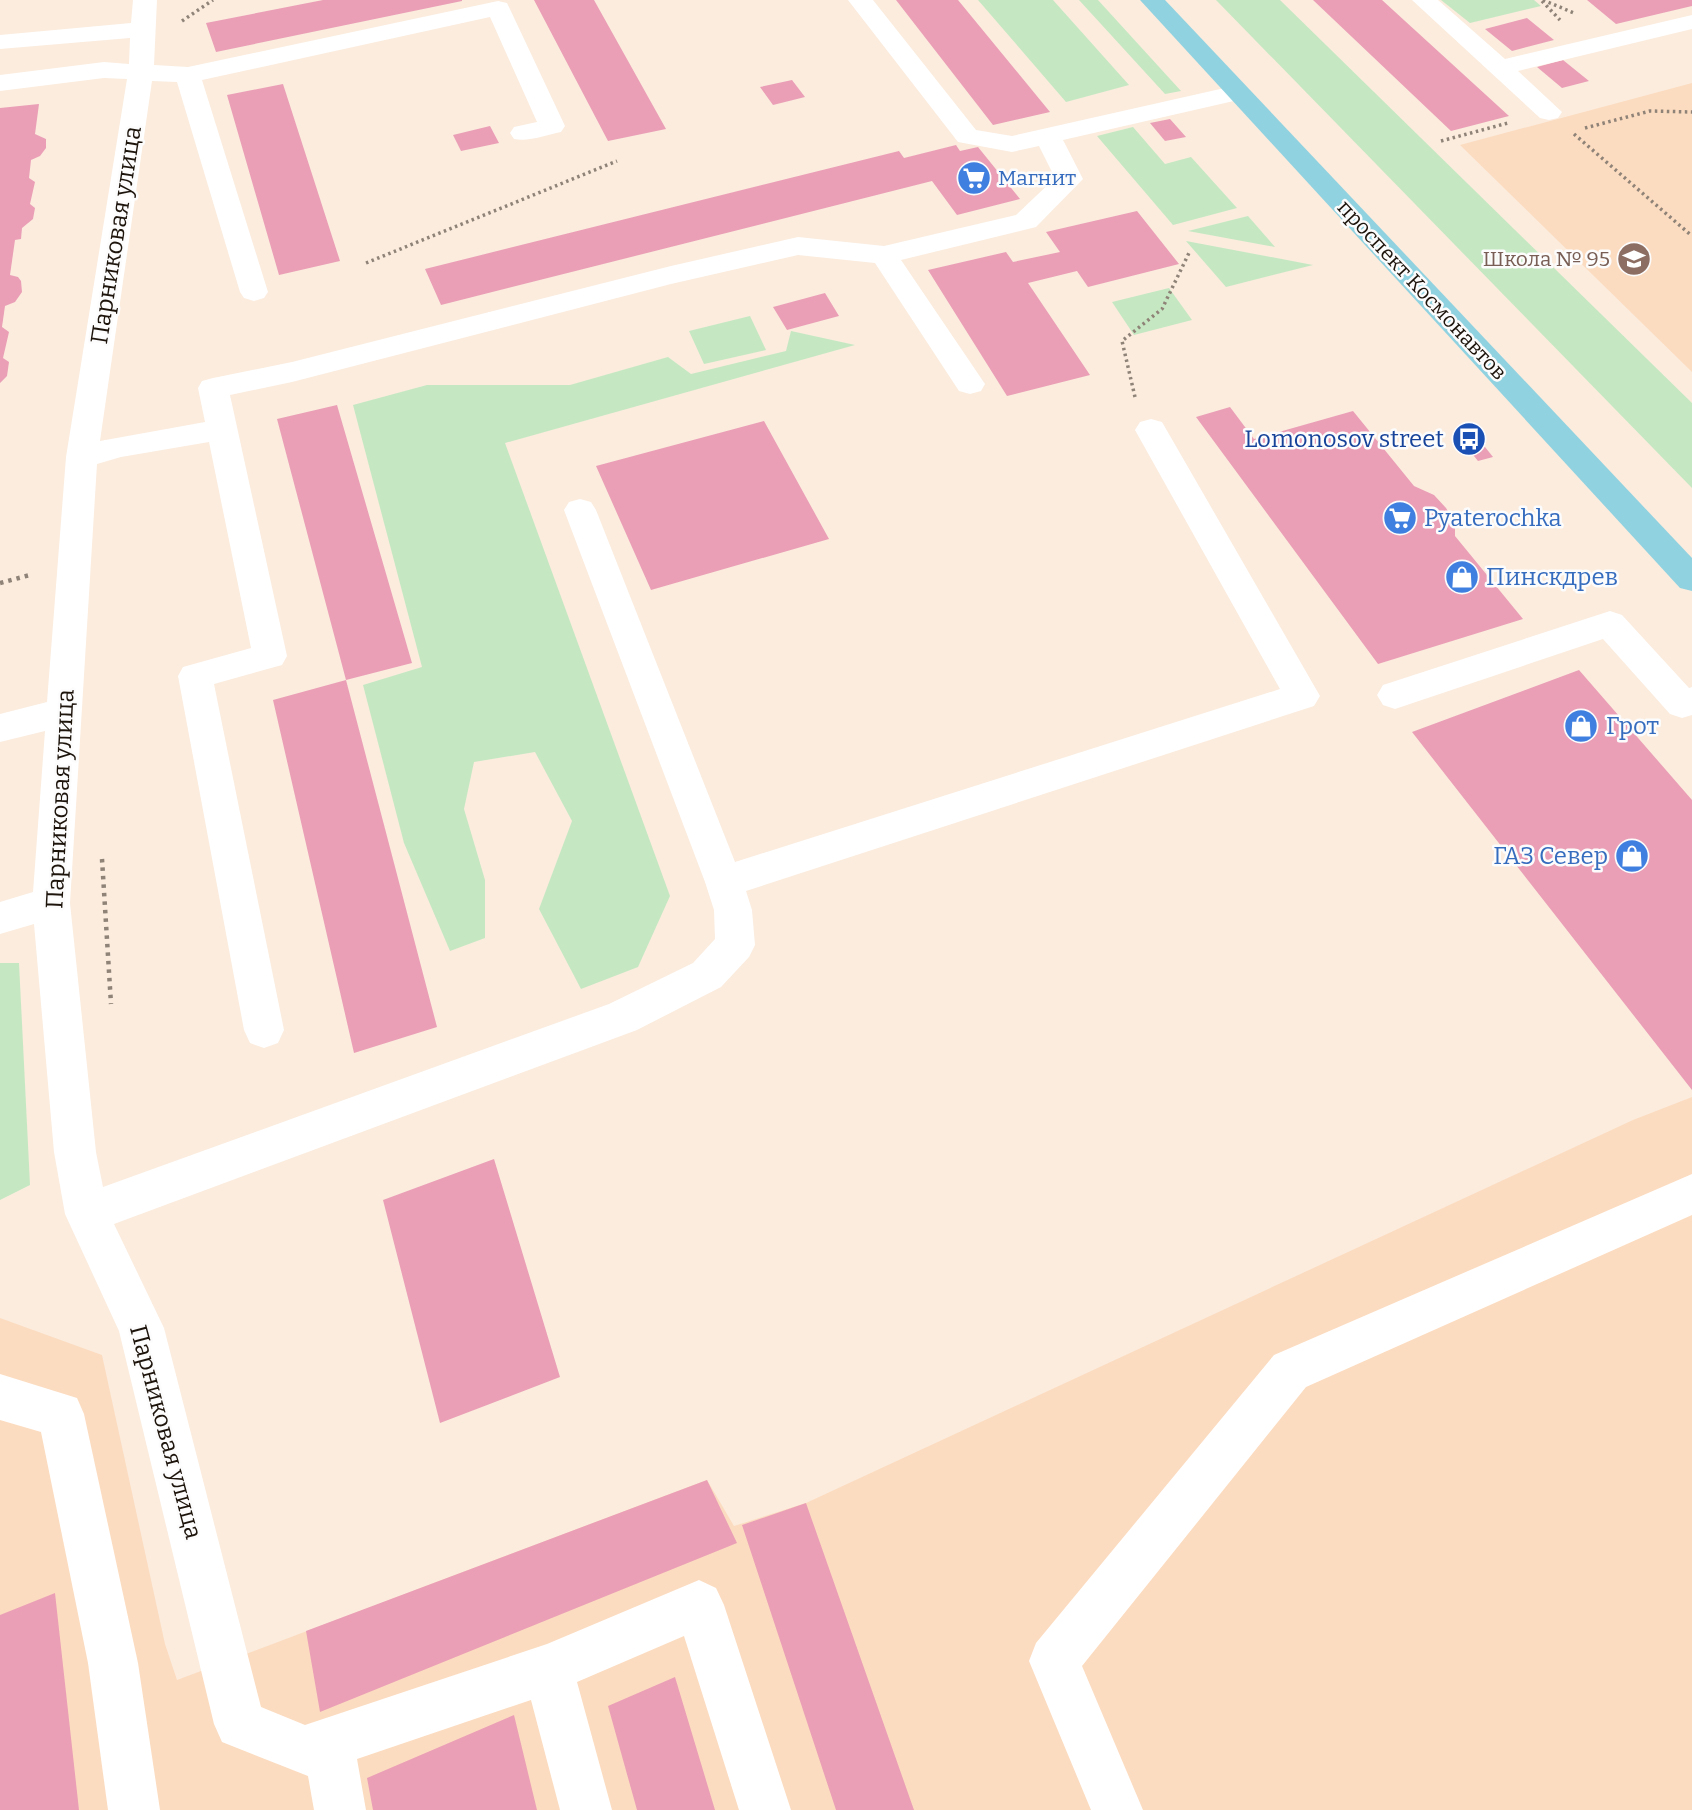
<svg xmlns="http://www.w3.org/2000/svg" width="1692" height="1810" font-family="Bitter,serif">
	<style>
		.built { fill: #fcdcc0 }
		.green { fill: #c5e8c2 }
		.building { fill: #ea9fb6 }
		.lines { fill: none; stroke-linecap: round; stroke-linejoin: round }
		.path-far1 { stroke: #8f8378; stroke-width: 3.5; stroke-dasharray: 2.5 3.5; stroke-linecap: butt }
		.path { stroke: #8f8378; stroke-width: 4.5; stroke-dasharray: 3.5 5; stroke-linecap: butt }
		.minor { fill: #fff; fill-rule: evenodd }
		.major { fill: #91d2e0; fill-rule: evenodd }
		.labels { text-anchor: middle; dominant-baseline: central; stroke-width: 5; stroke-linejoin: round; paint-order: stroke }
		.far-shop-label { font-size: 21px; fill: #366cbe; stroke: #fcfcfc; text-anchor: start }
		.far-education-label { font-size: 21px; fill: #785e54; stroke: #fcfcfc; text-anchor: end }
		.far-street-label { font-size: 21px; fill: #1d140c; stroke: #fcfcfc }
		.street-label { font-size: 24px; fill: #1d140c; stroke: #fcfcfc }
		.transit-label { font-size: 24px; fill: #164399; stroke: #fcfcfc; text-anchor: end }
		.shop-label { font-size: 24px; fill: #366cbe; stroke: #fcfcfc; text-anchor: start }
	</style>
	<rect width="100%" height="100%" fill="#fbecde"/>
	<path class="built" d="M1692,83V372L1460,145Z
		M1692,1097V1810H0V1318L102,1355L165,1644L177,1680L707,1480L734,1526L806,1503L1633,1120Z"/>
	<path class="green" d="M978,0H1053L1129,85L1066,102Z
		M1079,0H1098L1181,91L1165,94Z
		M1216,0H1280L1692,403V488Z
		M1441,0H1534L1541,6L1470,23Z
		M1133,127L1165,164L1191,157L1237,208L1173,225L1097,136Z
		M1248,216L1275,247L1188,231Z
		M1186,241L1313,265L1226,287Z
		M1169,288L1192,320L1134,335L1112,302Z
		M750,316L766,350L704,364L689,331Z
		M791,331L855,345L505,443L670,896L638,967L581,989L539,909L572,821L535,752L474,762L464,809L485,880V938L450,951L404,843L363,685L422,667L353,405L427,385H570L668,357L691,374L786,351Z
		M0,963H19L30,1185L0,1200Z"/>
	<path class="building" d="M323,0H462V1L216,52L206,23Z
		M534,0H594L666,129L608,141Z
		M896,0H958L1050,112L993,125Z
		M1313,0H1382L1509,116L1451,131Z
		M1587,0H1692V6L1616,24Z
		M1527,18L1554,40L1512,51L1485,29Z
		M1563,60L1589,81L1562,88L1537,67Z
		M792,80L805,97L773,105L760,87Z
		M283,84L340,261L279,275L227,95Z
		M39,104L35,134L46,139V148L40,156L31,160L29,178L35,182L30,204L35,208L33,219L22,228L21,239L15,240L10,275L18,277L21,281L22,292L15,302L5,306L2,327L9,332L3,358L9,362L7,376L0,383V108Z
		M1170,119L1186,137L1165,141L1150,123Z
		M490,126L499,143L461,151L453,135Z
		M956,145L960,151L978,147L1020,199L957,215L932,181L441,305L425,269L899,151L904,158Z
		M1137,211L1179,264L1088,287L1077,271L1028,283L1090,375L1007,396L928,270L1006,252L1013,262L1060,252L1046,232Z
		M825,293L839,316L787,330L773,307Z
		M337,405L412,663L346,680L277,419Z
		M1230,407L1254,439L1353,411L1414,486L1434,495L1446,508L1455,523V536L1523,619L1378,664L1196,417Z
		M764,421L829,539L651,590L596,466Z
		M1473,432L1493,457L1478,461L1458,436Z
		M1579,670L1692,800V1090L1412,732Z
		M346,680L437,1027L354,1053L273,700Z
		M494,1159L560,1377L440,1423L383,1200Z
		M707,1480L737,1543L320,1712L306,1631Z
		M806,1503L914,1810H836L742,1525Z
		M55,1593L79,1810H0V1615Z
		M675,1677L715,1810H637L608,1706Z
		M514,1715L537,1810H373L367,1778Z"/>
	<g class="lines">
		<path class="path-far1" d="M1543,0L1574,13
			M1542,1L1560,20
			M182,21L213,0
			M1585,128L1650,111L1692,112
			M1574,134L1692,236
			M1441,141L1508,123
			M366,263L617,161
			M1135,397L1122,341L1162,309L1189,253"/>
		<path class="path" d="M0,583L30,575
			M102,859L111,1004"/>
		<path class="minor" d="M133,0H157L154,65L188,67L498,1L507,3L565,126L561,132C546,135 529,142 514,139L510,133L514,127L537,122L490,17L202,80L268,292L264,298L254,301L244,298L240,292L177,82L152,81L100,441L205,422L198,388L202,381L213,378L292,362L671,266L798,237L884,246L1016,215L1055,178L1039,146L1012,152L958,142L848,0H873L976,130L1012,136L1238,85L1247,88L1251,93L1247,98L1063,140L1083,179L1036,227L901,260L985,384L981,391L970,394L959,391L875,263L798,255L671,284L292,382L230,395L287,656L282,665L214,684L284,1030L278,1043L264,1048L250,1043L244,1030L178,676L183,667L251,648L209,442L121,457L97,464L70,903L96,1152L103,1187L609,1004L693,963L715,939L714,910L705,882L564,510L569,502L580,499L591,502L596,510L735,862L1280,689L1135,430L1140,422L1151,419L1162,422L1320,696L1314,706L746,891L752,910L755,945L749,957L721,987L637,1030L114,1224L164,1328L261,1707L305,1725L547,1644L699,1580L716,1588L724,1605L791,1810H739L684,1636L577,1682L612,1810H560L531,1700L357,1759L366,1810H314L308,1776L222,1742L214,1724L119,1331L65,1214L54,1152L34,924L0,934V902L33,892L45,731L0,742V714L47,702L66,457L127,79L104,78L0,91V75L104,62L129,64L130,38L0,49V35L131,23Z
			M1412,0H1438L1505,59L1692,15V29L1518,71L1562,112L1558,118L1549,120L1540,118Z
			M1610,611L1622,615L1689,688L1692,687V715L1682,718L1670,714L1603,639L1395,709L1383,705L1377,695L1383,685Z
			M1692,1174V1215L1306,1387L1082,1666L1143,1810H1091L1029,1661L1036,1643L1274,1355Z
			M0,1374L77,1398L84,1414L138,1663L160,1810H108L88,1663L41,1432L0,1420Z"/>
		<path class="major" d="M1140,0H1165L1692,558V591L1680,588Z"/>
	</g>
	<defs>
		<g id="supermarket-disc" transform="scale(1.75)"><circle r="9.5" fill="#3f7fe0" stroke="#fcfcfc"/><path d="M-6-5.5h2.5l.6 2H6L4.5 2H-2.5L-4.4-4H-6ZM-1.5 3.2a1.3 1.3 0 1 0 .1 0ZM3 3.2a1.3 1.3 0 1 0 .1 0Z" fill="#fff"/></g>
		<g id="school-disc" transform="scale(1.75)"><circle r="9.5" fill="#8d6e63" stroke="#fcfcfc"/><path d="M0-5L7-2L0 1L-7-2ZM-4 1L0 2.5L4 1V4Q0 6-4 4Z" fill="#fff"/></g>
		<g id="bus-disc" transform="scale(1.75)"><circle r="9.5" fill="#1a4fb4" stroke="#fcfcfc"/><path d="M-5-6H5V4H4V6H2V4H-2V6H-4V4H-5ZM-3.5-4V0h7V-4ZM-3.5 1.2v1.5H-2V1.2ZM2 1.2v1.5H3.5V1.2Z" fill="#fff"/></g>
		<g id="shop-disc" transform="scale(1.75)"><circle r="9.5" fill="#3f7fe0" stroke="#fcfcfc"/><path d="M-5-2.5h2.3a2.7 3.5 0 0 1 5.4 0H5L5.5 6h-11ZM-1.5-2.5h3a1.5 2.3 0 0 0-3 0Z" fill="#fff"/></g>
	</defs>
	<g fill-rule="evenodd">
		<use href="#supermarket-disc" x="974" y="178"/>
		<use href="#school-disc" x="1634" y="259"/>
		<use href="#bus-disc" x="1469" y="439"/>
		<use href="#supermarket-disc" x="1400" y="518"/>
		<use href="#shop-disc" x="1462" y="577"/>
		<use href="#shop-disc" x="1581" y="726"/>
		<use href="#shop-disc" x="1632" y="856"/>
	</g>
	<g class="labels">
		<g class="far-shop-label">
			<text x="998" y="178">Магнит</text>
		</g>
		<g class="far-education-label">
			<text x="1610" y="259">Школа № 95</text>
		</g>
		<g class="far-street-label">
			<text transform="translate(1422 290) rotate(47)">проспект Космонавтов</text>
		</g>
		<g class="street-label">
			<text transform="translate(116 235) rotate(-81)">Парниковая улица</text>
			<text transform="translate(60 799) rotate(-87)">Парниковая улица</text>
			<text transform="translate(166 1432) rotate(75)">Парниковая улица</text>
		</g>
		<g class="transit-label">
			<text x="1444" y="439">Lomonosov street</text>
		</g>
		<g class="shop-label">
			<text x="1424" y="518">Pyaterochka</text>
			<text x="1486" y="577">Пинскдрев</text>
			<text x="1606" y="726">Грот</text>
			<text x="1608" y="856" text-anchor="end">ГАЗ Север</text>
		</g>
	</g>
</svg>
